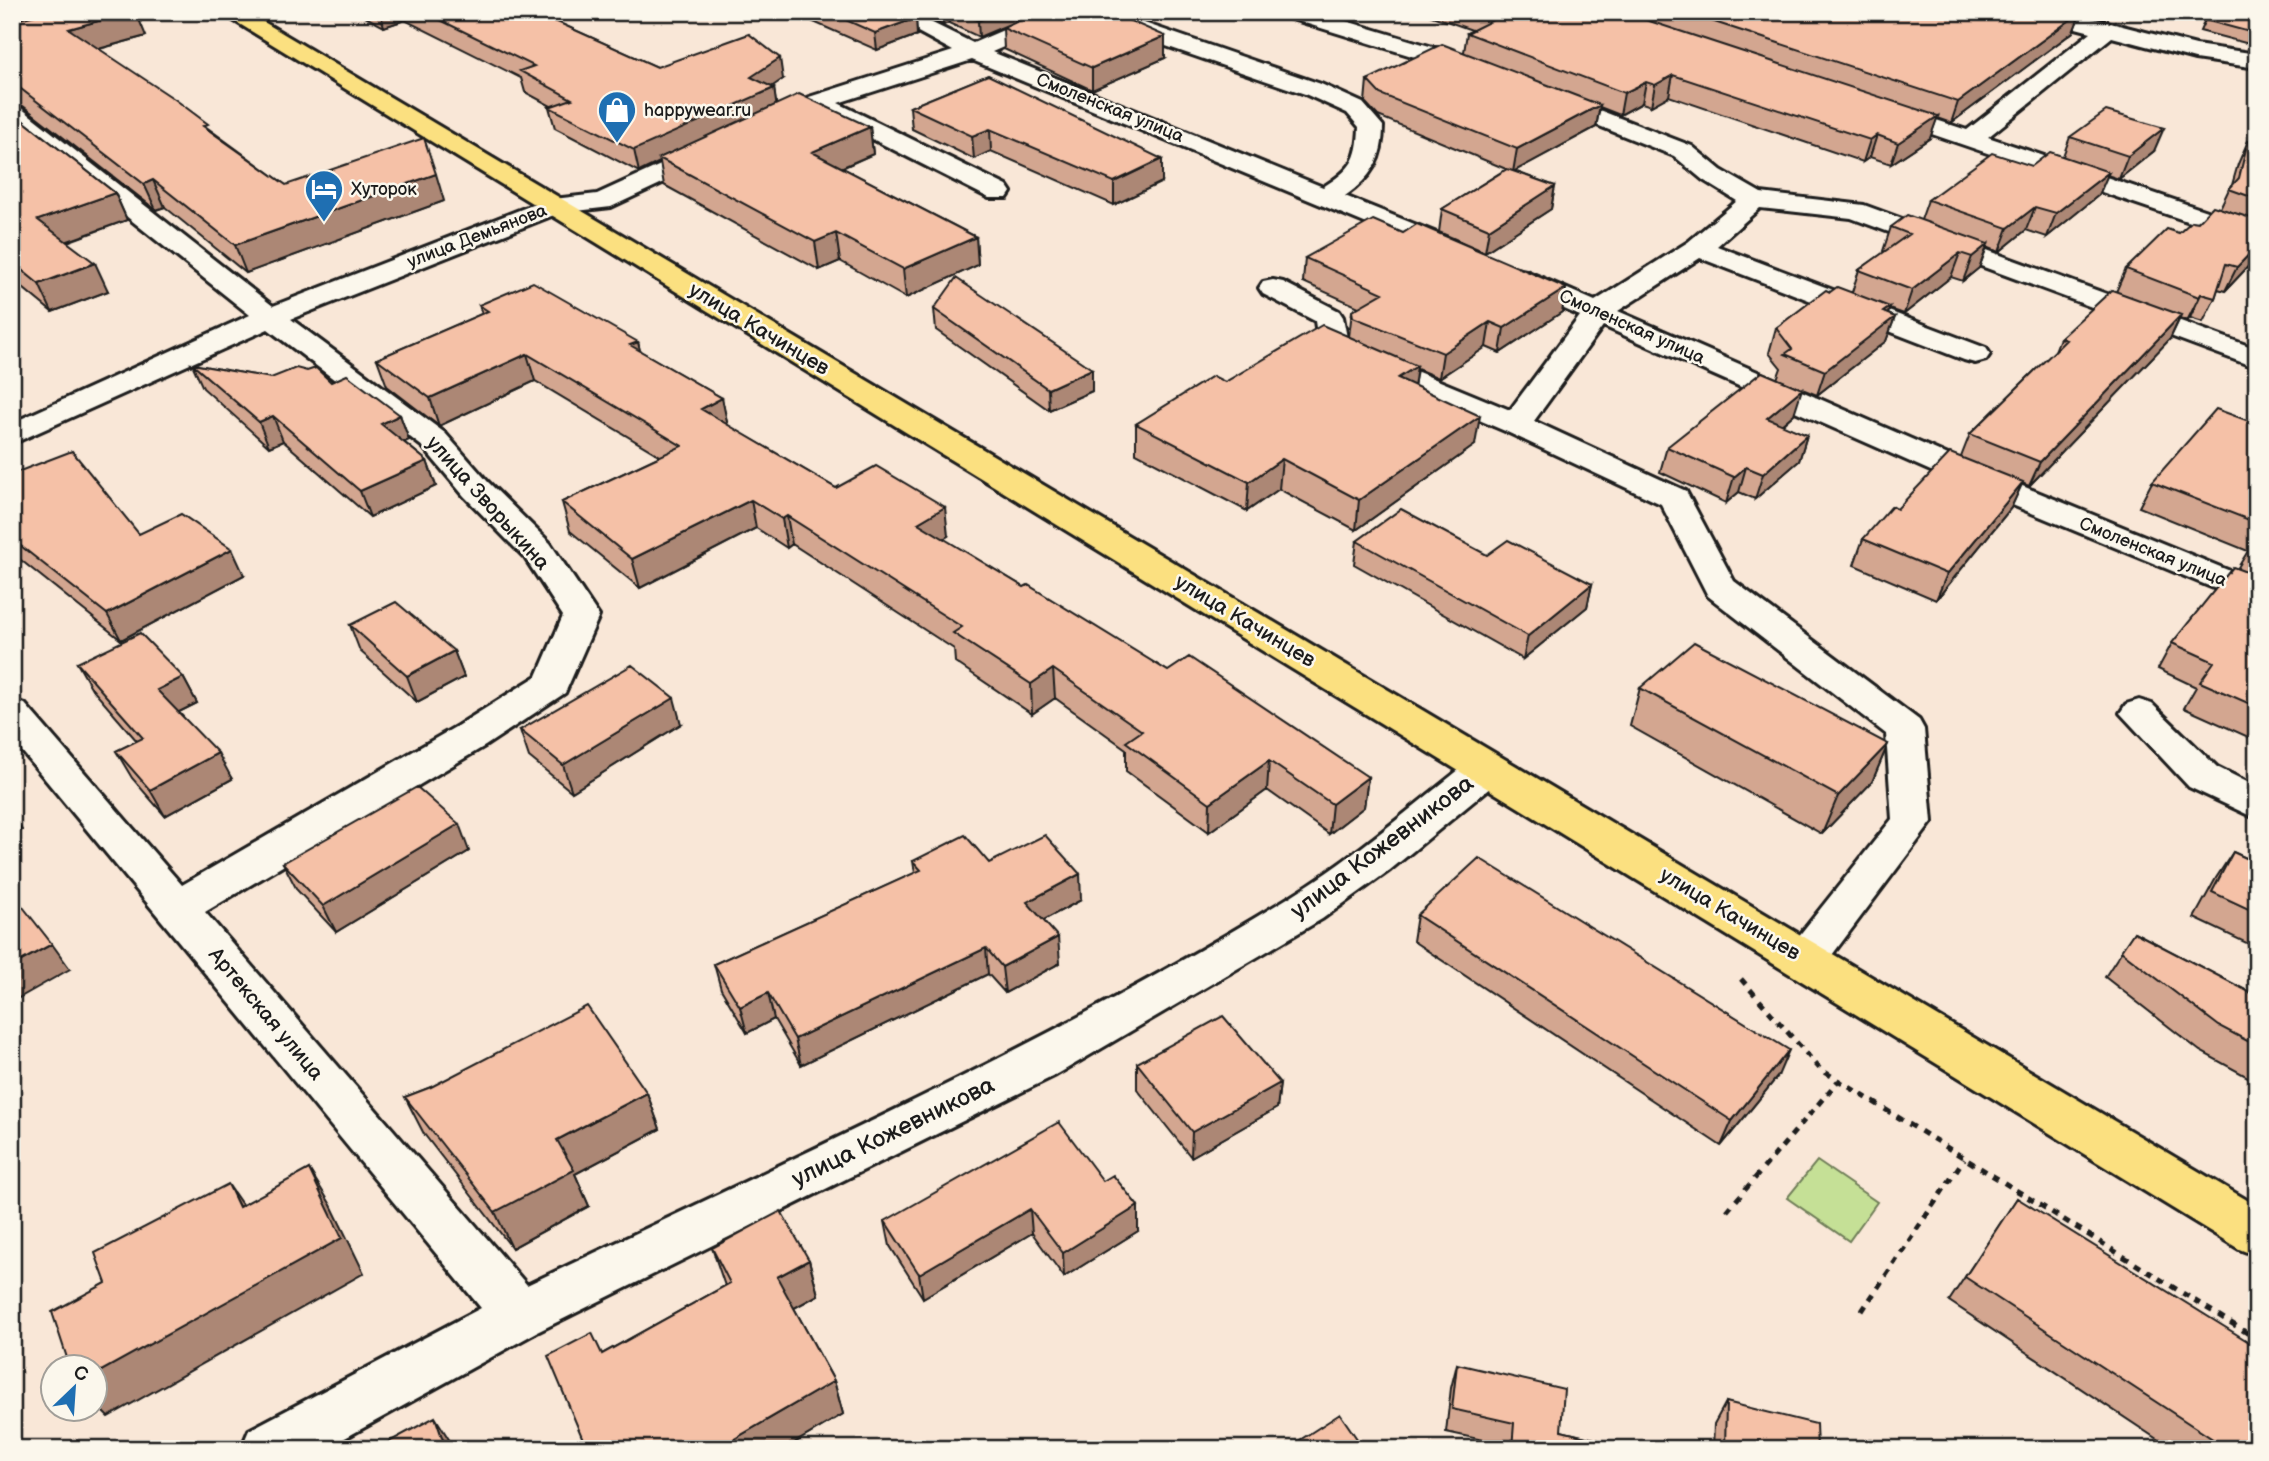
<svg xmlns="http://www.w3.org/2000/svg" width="2269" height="1461" font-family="'Balsamiq Sans',sans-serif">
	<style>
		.green { fill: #c5e096; stroke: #707e59; stroke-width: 2 }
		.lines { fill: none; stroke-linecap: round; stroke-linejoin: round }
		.minor-casing { stroke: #1c1c1c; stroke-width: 6 }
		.major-casing { stroke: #1c1c1c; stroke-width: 6 }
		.path { stroke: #1c1c1c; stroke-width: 5; stroke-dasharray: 7 7; stroke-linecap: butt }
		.minor { fill: #fbf7ec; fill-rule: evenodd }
		.major { fill: #fbe080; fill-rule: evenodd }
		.wall { fill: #d3a690; stroke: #1c1c1c; stroke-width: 2 }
		.shaded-wall { fill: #ac8775; stroke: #1c1c1c; stroke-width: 2 }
		.building { fill: #f5c1a7; stroke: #1c1c1c; stroke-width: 2 }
		.labels { text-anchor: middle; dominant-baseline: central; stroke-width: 5; stroke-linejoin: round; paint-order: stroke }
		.far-street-label { font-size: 18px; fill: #1c1c1c; stroke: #fbf7ec }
		.far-poi-label { font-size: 18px; fill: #1c1c1c; stroke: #fbf7ec; text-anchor: start }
		.street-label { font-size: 21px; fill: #1c1c1c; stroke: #fbf7ec }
		.near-street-label { font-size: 24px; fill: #1c1c1c; stroke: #fbf7ec }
	</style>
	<rect width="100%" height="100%" fill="#f9e7d7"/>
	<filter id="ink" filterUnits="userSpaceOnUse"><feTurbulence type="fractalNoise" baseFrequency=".0143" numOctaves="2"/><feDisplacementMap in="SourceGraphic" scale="14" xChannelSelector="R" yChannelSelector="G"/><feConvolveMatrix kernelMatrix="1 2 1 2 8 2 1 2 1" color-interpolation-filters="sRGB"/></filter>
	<g filter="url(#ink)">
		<path class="green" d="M1817,1161L1877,1202L1849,1241L1787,1198Z"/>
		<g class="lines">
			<g class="minor-casing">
				<path id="minor" d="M881,12H910L973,43L1045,12H1075L1072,17L992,52L1323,187C1351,169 1358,161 1359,127L1347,113L1305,94L1105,25L1102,20L1105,15H1121L1321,84L1363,103L1383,126C1383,159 1372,177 1345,196L1464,244L1468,250L1464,256H1444L972,60L838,103L1007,186L1011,192L1007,198H989L817,111L778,129H760L757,124L760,119L809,97L953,51Z
					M1282,12H1316L1463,56L1486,64L1490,69L1486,74H1470L1308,24L1285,17Z
					M2031,12H2068L2196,45L2257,54V68L2195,59L2112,37L1988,137L2257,228V245L1876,115L1872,110L1876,105L1884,103L1967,130L2091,32L2034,17Z
					M1550,91L1692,146L1721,170L1761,193L1864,205L2257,349V368L1851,218L1760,208L1717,246L1986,348L1990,354L1986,360L1975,363L1964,360L1700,258L1618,311L1964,462L2257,582V606L1942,476L1603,326L1534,421L1686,491L1734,581L1919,720L1924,729L1932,822L1820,971L1805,976L1790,971L1783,959L1790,947L1892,819L1886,734L1708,596L1661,504L1505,431L1324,354L1319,348L1315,321L1263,294L1259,288L1263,282L1273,280L1283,282L1339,311L1343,317L1348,343L1510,410L1580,316L1506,283L1502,277L1506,271L1516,269L1526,271L1595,301L1688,242L1737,201L1703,180L1674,156L1542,103L1538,98L1542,93Z
					M12,106L21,108L273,306L545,200L597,194L702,146H720L723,151L720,156L611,207L559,213L291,319L445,433L488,482L550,543L599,616L565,693L485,746L205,912L527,1285C784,1162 1047,1046 1291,896C1356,856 1414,805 1474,758L1488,754L1502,758L1508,768L1502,778L1390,870L1322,919L1056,1075L537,1332L325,1449H241L249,1430L481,1308L12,739V700L25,704L182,885L457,726L537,676L563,616L525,558L464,496L423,447L268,329L12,444V423L250,315L12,125Z
					M2139,700L2152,704L2217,767L2257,787V819L2189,787L2120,713L2126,704Z"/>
			</g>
			<g class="major-casing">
				<path id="major" d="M220,12H247L2257,1206V1256L2239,1249Z"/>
			</g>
			<path class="path" d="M1741,979L1820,1069L2257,1339
				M1727,1211L1838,1081
				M1862,1311L1964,1159"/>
			<use href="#minor" class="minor"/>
			<use href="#major" class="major"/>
		</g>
		<path class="wall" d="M12,12L146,36L99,49L286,185L444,201L246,273L165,207L156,210L23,106L12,104Z
			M356,12H535L657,67L783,79L771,86L774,88L776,104L870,127L873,154L842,168L976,237L978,265L906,298L840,261L819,270L664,185L660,162L639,172L555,128L549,107L551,106L525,92L521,78L405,20L384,27Z
			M791,12H905L916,18L917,35L877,50Z
			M916,12H1038L979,37L949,23L943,25Z
			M1429,12H2081L2073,32L1951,123L1937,118L1930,138L1891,164L1870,157L1863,162L1669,96L1651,106L1642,103L1620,115L1600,107L1596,127L1514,171L1555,186L1551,209L1485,252L1439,232L1442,209L1506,169L1378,116L1365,102L1367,80L1464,52L1467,33L1472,30L1429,15Z
			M2257,12V43L2253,45L2200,31L2205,20Z
			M1003,28L1165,58L1092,90L1004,49Z
			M988,75L1162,182L1114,205L991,151L974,159L912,129L910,107Z
			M12,112L115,193L127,220L67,242L108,291L52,312L12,279Z
			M2070,137L2154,151L2119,179L2107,175L2099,195L2047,237L2026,230L1999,252L1987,247L1979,268L1963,281L1951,277L1904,314L1890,309L1888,314L1895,317L1886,341L1817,395L1777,379L1781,368L1769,353L1776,328L1830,292H1852L1859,270L1885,252L1883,251L1891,227L1921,220L1928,200L2063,156Z
			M2248,141L2257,143V257L2225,291L2218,289L2215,298L2203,322L2190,318L2187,321L2180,318L2170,339L2029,486L2022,483L2011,508L1936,600L1854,565L1863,539L1961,457L1970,434L2055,351L2060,338L2116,292L2126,269L2179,233L2220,208L2229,189L2232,185L2238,164Z
			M1403,233L1566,288L1562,312L1500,353L1486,347L1439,378L1417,369L1414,386L1475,445L1356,530L1279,489L1247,511L1136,453V424L1225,382L1349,337L1352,311L1359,307L1303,282L1305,258Z
			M479,305L638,342L640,351L722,398L727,425L836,488L948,536L943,539L1024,587L1168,671L1368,777L1364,807L1329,834L1267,790L1209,832L1126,771V749L1055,698L1032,714L955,662L954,649L792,544L787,548L756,528L640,588L570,531L562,502L660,456L535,381L439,426L387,386L377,359L482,314Z
			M934,309L1092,369V391L1049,410L936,330Z
			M192,364L271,378L331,382L400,415L409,440L404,442L427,461L436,486L370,517L283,441L269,447L203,388Z
			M1794,414L1782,425L1807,435L1799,461L1755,499L1739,492L1726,503L1660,472L1667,447Z
			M2257,424V741L2184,708L2196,687L2158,669L2172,643L2237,569L2248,551L2139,507L2152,482Z
			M12,474L139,534L244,575L121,640L12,553Z
			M1357,541L1487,555L1592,584L1587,607L1523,659L1354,564Z
			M350,625L454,651L464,677L417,702L360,651Z
			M77,663L183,677L197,703L179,712L232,779L165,816L132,778L116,751L137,741L92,689Z
			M1640,688L1888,744L1872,782L1822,834L1630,726Z
			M681,724L572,792L529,757L520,730Z
			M469,851L336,932L297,890L283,863Z
			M2233,852L2257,863V948L2194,918L2216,878Z
			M913,861L989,863L1081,900L1043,920L1060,963L1005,993L988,974L801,1065L774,1019L747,1033L721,989L714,964L915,873Z
			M1417,915L1778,1076L1721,1146L1413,941Z
			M2134,932L2257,996V1082L2200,1051L2105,977Z
			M1137,1063L1280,1083L1277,1108L1191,1157L1137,1089Z
			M431,1087L647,1093L660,1129L575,1174L589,1206L512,1248L424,1134L405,1097Z
			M1103,1181L1138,1231L1064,1277L1032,1233L923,1298L890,1246L885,1221Z
			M2017,1198L2257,1449H2172L1949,1301Z
			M712,1248L809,1260L818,1295L794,1308L834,1381L843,1414L784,1449H587L602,1354L725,1286Z
			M1457,1364L1561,1431L1636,1449H1506V1445L1446,1432L1451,1388Z
			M1726,1402L1817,1449H1713L1714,1424Z"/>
		<path class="shaded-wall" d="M12,12H78L12,30Z
			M131,12H136L146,36L80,54L69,29Z
			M380,12H402L405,20L384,27Z
			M942,12H948L949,23L943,25Z
			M998,12H1038L979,37L978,21Z
			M2081,12L2073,32L1951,123L1958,102Z
			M916,18L917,35L877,50L875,33Z
			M1165,36V58L1092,90V68Z
			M780,58L783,79L761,94L774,88L777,109L659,158L660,162L639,172L634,150Z
			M1673,75L1669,96L1651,106L1655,85Z
			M1646,82L1642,103L1620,115L1624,93Z
			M1600,105L1596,127L1513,172L1517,149Z
			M1938,116L1930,138L1891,164L1898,143Z
			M870,127L873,154L815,179L812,152Z
			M2164,128L2154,151L2119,179L2128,156Z
			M990,129L991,151L974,159L972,136Z
			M1877,135L1870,157L1863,162L1870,140Z
			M1162,159V182L1114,205V182Z
			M2109,172L2099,195L2047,237L2056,213Z
			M436,174L444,201L246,273L235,245Z
			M153,180L165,207L156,210L144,184Z
			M1555,186L1551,209L1485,252L1489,229Z
			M115,193L127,220L51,247L38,220Z
			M2035,207L2026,230L1999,252L2008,228Z
			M836,233L840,261L819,270L815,242Z
			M976,237L978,265L906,298L903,269Z
			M1988,244L1979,268L1963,281L1972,257Z
			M2257,246V257L2225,291L2237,267Z
			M1960,253L1951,277L1904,314L1912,290Z
			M95,263L108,291L52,312L39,284Z
			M1566,288L1562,312L1500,353L1504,328Z
			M2201,294L2190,318L2187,321L2199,297Z
			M1890,307L1884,325L1895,317L1886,341L1817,395L1825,371L1883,312Z
			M2181,315L2170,339L2029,486L2040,462Z
			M1490,322L1486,347L1439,378L1443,353Z
			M638,342L644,369L630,345Z
			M527,354L535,381L439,426L430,398Z
			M1417,366L1413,395L1398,378Z
			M1092,369V391L1049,410L1048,389Z
			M1802,389L1794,414L1760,443L1767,418Z
			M722,398L728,426L701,409Z
			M400,415L409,440L390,449L381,424Z
			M273,416L283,441L269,447L259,422Z
			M1480,416L1475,445L1356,530L1359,500Z
			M1807,435L1799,461L1755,499L1763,474Z
			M1282,459L1279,489L1247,511L1249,482Z
			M427,461L436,486L370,517L360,491Z
			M1746,467L1739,492L1726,503L1734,477Z
			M2023,482L2011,508L1936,600L1947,574Z
			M751,500L756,528L640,588L632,559Z
			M945,507L948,536L921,552L918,523Z
			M787,516L792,544L787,548L782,519Z
			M232,549L244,575L121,640L107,614Z
			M1592,584L1587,607L1523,659L1528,636Z
			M454,651L464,677L417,702L407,676Z
			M1053,669L1055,698L1032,714L1031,684Z
			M183,677L197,703L171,716L157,690Z
			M674,698L681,724L572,792L563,765Z
			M1888,744L1872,782L1822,834L1838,796Z
			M218,753L232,779L165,816L150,790Z
			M1269,761L1267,790L1209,832L1210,803Z
			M1368,777L1364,807L1329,834L1332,804Z
			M12,815L22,830L12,835Z
			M459,824L469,851L336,932L323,906Z
			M1080,874L1081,900L1029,928L1027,902Z
			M1058,937L1060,963L1005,993L1002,967Z
			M52,944L70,969L17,999L12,993V966Z
			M986,948L988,974L801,1065L795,1039Z
			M768,993L774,1019L747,1033L740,1007Z
			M1789,1050L1778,1076L1721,1146L1732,1121Z
			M1280,1083L1277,1108L1191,1157L1192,1132Z
			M647,1093L660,1129L575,1174L589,1206L512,1248L495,1212L557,1140Z
			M309,1169L331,1205L364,1273L108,1417L94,1403V1375Z
			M228,1184L252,1219L239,1207Z
			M1138,1206V1231L1064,1277L1063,1253Z
			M1030,1209L1032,1233L923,1298L919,1274Z
			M809,1260L818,1295L787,1312L777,1277Z
			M834,1381L843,1414L784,1449H717Z
			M435,1417L455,1449H446Z"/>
		<path class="building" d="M47,12H131L69,29L176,100L208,124L203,126L286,185L424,138L436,174L235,245L153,180L144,184L12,82V21Z
			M424,12H535L657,67L749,34L780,58L751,77L774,88L634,150L549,107L572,99L520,71L534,66Z
			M828,12H905L916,18L875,33Z
			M961,12H998L978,21Z
			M1039,12H1110L1165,36L1092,68L1003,28Z
			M1481,12H1622L1938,116L1898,143L1877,135L1870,140L1673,75L1655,85L1646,82L1624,93L1467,33L1497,18Z
			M1684,12H2081L1958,102Z
			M2215,12H2257V34L2205,20Z
			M1442,44L1600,105L1517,149L1380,94L1367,80Z
			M988,75L1162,159L1114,182L990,129L972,136L910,107Z
			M799,94L870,127L812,152L976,237L903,269L836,233L815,242L659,158Z
			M2106,111L2164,128L2128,156L2070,137Z
			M12,112L115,193L38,220L95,263L39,284L12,262Z
			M2248,141L2257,143V199L2229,189L2239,178Z
			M2050,152L2109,172L2056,213L2035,207L2008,228L1928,200L1992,153L2032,166Z
			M1507,169L1555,186L1489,229L1442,209Z
			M2213,206L2257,220V246L2237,267L2226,264L2215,298L2201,294L2199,297L2126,269L2167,229L2179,233L2192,221L2198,222Z
			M1907,215L1988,244L1972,257L1960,253L1912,290L1859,270L1909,234L1891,227Z
			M1373,220L1403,233L1417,224L1566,288L1504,328L1490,322L1443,353L1353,317L1352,311L1383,293L1305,258Z
			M956,278L1092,369L1048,389L934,309Z
			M533,282L638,342L630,345L722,398L701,409L836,488L876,466L945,507L918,523L1024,587L1028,585L1168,671L1189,657L1368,777L1332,804L1269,761L1210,803L1126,742L1142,731L1053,669L1031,684L953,633L962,627L787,516L782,519L751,500L632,559L562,502L682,446L527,354L430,398L377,359L488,311L479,305Z
			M1837,287L1890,307L1883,312L1895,317L1825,371L1785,354L1792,349L1776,328L1826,290L1830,292Z
			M2112,290L2181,315L2040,462L1970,434L2066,340L2060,338Z
			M1322,325L1417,366L1398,378L1480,416L1359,500L1282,459L1249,482L1136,424L1213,376L1225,382Z
			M192,364L271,378L296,368L307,371L316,368L331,382L347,375L400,415L381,424L427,461L360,491L273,416L259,422Z
			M1762,372L1802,389L1767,418L1807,435L1763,474L1746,467L1734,477L1667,447Z
			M2216,409L2257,424V523L2152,482Z
			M72,451L139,534L181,514L232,549L107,614L12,539V474Z
			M1950,453L2023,482L1947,574L1863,539L1892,506L1897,509Z
			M1401,509L1487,555L1508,540L1592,584L1528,636L1357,541Z
			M2257,537V548L2251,545Z
			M2233,567L2257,576V707L2200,682L2214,662L2172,643Z
			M396,602L454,651L407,676L350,625Z
			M140,633L183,677L157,690L218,753L150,790L116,751L143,738L77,663Z
			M1694,642L1888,744L1838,796L1640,688Z
			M632,665L674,698L563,765L520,730Z
			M417,787L459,824L323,906L283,863Z
			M965,835L989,863L1045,835L1080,874L1027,902L1058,937L1002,967L986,948L795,1039L768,993L740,1007L714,964L921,870L913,861Z
			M2233,852L2257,863V913L2212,892Z
			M1479,858L1789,1050L1732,1121L1417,915Z
			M12,893L52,944L12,966Z
			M2134,932L2257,996V1046L2219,1026L2121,951Z
			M587,1006L647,1093L557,1140L574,1170L495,1212L405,1097L431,1087Z
			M1223,1016L1280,1083L1192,1132L1137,1063Z
			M1059,1122L1103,1181L1113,1175L1138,1206L1063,1253L1030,1209L919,1274L885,1221Z
			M309,1169L342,1238L94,1375V1367H70L52,1312L106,1283L95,1253L228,1184L239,1207Z
			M2017,1198L2257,1347V1449H2228L1965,1277Z
			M781,1211L809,1260L777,1277L834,1381L717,1449H587L548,1356L592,1333L602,1354L730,1283L712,1248Z
			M1457,1364L1564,1389L1561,1431L1636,1449H1512L1514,1423L1452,1409Z
			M1726,1402L1816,1424L1817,1449H1725Z
			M1340,1414L1364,1449H1286Z
			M435,1417L446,1449H386L385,1444Z"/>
	</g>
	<defs>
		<g id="shop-pin" transform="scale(2.0125)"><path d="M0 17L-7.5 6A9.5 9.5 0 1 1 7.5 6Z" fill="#1f6fb2" stroke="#fbf7ec"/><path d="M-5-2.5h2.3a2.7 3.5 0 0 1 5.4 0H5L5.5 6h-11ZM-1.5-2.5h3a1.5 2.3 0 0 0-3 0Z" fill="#fff"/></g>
		<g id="hotel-pin" transform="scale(2.0125)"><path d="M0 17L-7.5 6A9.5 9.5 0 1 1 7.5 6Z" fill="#1f6fb2" stroke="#fbf7ec"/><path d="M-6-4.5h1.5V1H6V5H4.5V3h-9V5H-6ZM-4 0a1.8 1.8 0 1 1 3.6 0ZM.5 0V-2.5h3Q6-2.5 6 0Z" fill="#fff"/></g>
	</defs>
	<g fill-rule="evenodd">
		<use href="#shop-pin" x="617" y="110"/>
		<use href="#hotel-pin" x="324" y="189"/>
	</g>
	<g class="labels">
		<g class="far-street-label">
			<text transform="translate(1110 108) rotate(22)">Смоленская улица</text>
			<text transform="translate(477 236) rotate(-21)">улица Демьянова</text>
			<text transform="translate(1632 327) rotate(24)">Смоленская улица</text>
			<text transform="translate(2153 552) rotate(22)">Смоленская улица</text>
		</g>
		<g class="far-poi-label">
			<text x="644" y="110">happywear.ru</text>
			<text x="351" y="189">Хуторок</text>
		</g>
		<g class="street-label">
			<text transform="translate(759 329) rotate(31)">улица Качинцев</text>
			<text transform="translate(488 503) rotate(48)">улица Зворыкина</text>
			<text transform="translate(1245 621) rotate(31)">улица Качинцев</text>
			<text transform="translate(1730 914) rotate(31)">улица Качинцев</text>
			<text transform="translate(266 1014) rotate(50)">Артекская улица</text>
		</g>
		<g class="near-street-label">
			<text transform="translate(1382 847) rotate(-37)">улица Кожевникова</text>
			<text transform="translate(893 1132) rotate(-26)">улица Кожевникова</text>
		</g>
	</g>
	<rect width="2269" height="1461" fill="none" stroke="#fbf7ec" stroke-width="42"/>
	<rect x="21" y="21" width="2227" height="1419" fill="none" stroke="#1c1c1c" stroke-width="2.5" filter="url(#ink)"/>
	<g transform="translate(74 1388) rotate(25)"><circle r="33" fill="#fbf7ec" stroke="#a29f99" stroke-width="2"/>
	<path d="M0-5L12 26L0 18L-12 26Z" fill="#1f6fb2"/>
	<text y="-10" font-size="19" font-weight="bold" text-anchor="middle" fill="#1c1c1c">С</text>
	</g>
</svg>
